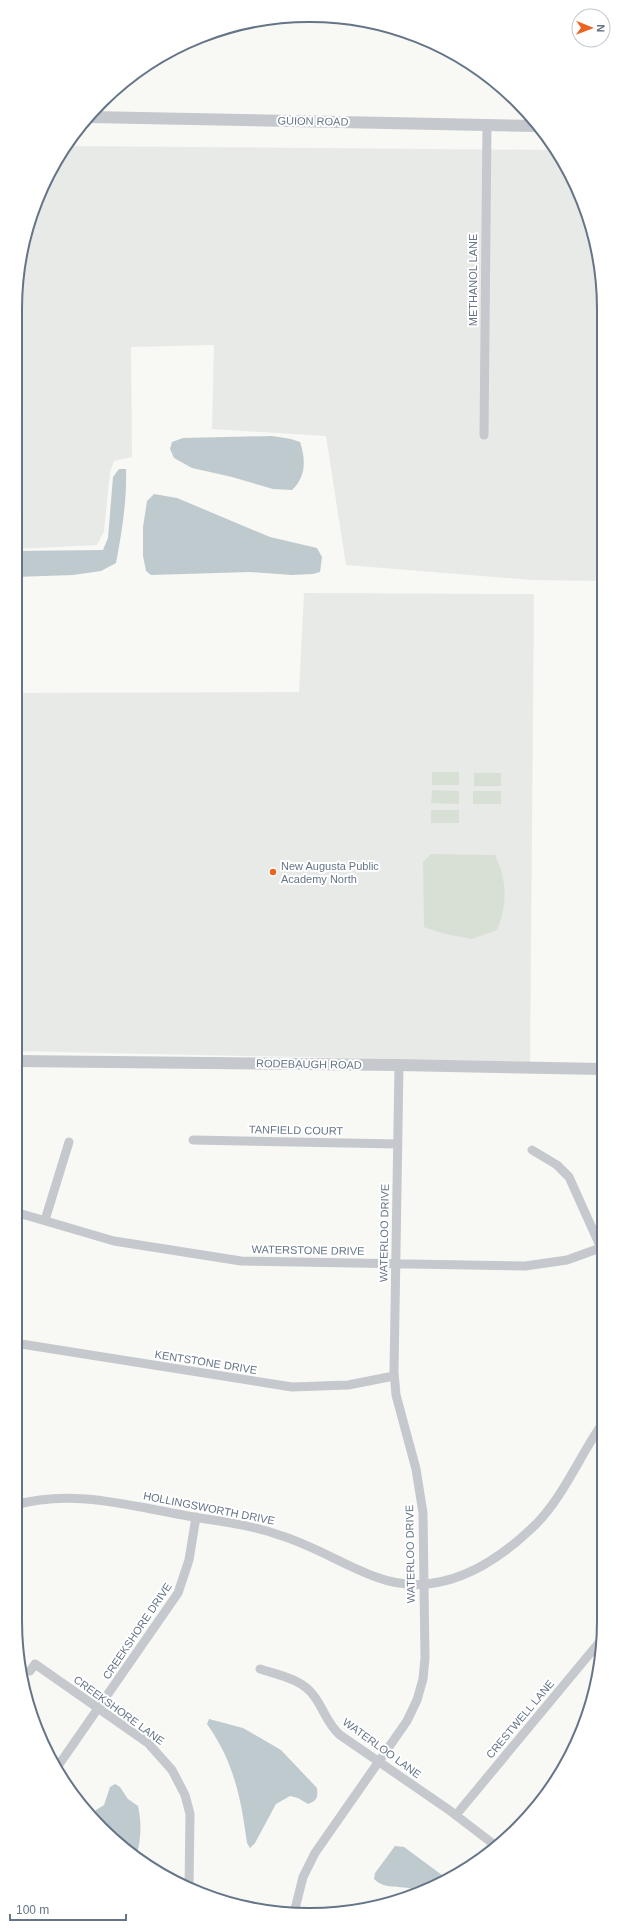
<svg xmlns="http://www.w3.org/2000/svg" width="619" height="1930" font-family="Arial,sans-serif">
	<style>
		.built { fill: #e8eae8 }
		.green { fill: #d8e0d6 }
		.water { fill: #bfcacf }
		.lines { fill: none; stroke-linecap: round; stroke-linejoin: round }
		.minor { stroke: #c5c8cc; stroke-width: 9 }
		.tertiary { stroke: #c5c8cc; stroke-width: 12 }
		.poi-dot { fill: #ec6421; stroke: #fff; stroke-width: 1.5 }
		.labels { text-anchor: middle; dominant-baseline: central; stroke-width: 4; stroke-linejoin: round; paint-order: stroke }
		.street-label { font-size: 11px; fill: #657587; stroke: #fff }
		.poi-label { font-size: 11px; fill: #657587; stroke: #fff; text-anchor: start }
		.rim { fill: none; stroke: #657587; stroke-width: 2 }
	</style>
	<rect width="100%" height="100%" fill="#f8f8f5"/>
	<path class="built" d="M64,146L554,150L574,179L601,271L602,581L532,580L346,565L326,436L212,429L214,345L131,347L132,457L114,461L110,472L104,531L97,545L15,549V310L21,252L38,197Z
		M304,593L534,594L530,1062L15,1051V693L299,692Z"/>
	<path class="green" d="M432,772H459V785H432Z
		M474,773H501V786H474Z
		M432,790L459,791V804L431,803Z
		M473,791H501V804H473Z
		M431,810H459V823H431Z
		M431,854L495,855C507,880 508,904 497,930L472,939L445,934L424,927L423,862Z"/>
	<path class="water" d="M272,436L291,439L300,442C306,460 306,477 292,490L273,489L232,477L192,468L174,458L170,449L172,442L183,438Z
		M119,469H126C127,500 122,532 116,563L101,571L73,575L15,577V551L103,550L108,538L113,477Z
		M154,494L177,498L270,537L317,548L322,557L320,572L313,574L292,575L250,572L151,575L146,571L143,556V527L147,501Z
		M209,1719L243,1728L281,1750L317,1788C318,1797 317,1801 308,1804L298,1798L290,1796L276,1804L255,1843L250,1848L247,1843C241,1798 234,1762 207,1724Z
		M115,1784L120,1787L128,1799L138,1806C142,1824 141,1840 136,1858L91,1817L96,1810L104,1805L110,1787Z
		M395,1846L404,1847L446,1878L418,1891C404,1884 386,1891 374,1879L375,1873Z"/>
	<g class="lines">
		<path class="minor" d="M484,435L487,125
			M193,1140L398,1144
			M532,1150L557,1165L569,1177L601,1248
			M15,1212L114,1241L241,1261L525,1266L567,1260L603,1247
			M45,1220L69,1142
			M15,1343L292,1387L348,1385L394,1376
			M15,1505C71,1489 127,1505 183,1515C215,1521 248,1524 279,1535C313,1545 343,1565 376,1577C435,1599 489,1569 532,1528C563,1499 579,1456 604,1421
			M260,1669C279,1675 302,1679 314,1696C324,1709 327,1724 340,1735L449,1810L496,1846
			M30,1671L35,1664L148,1743L172,1770L185,1795L190,1814L189,1888
			M58,1766L178,1593L189,1560L196,1517
			M456,1815L602,1639
			M294,1913L303,1877L315,1853L407,1721L417,1700L423,1679L425,1658L423,1513L416,1469L396,1395L394,1372L399,1065"/>
		<path class="tertiary" d="M89,117L538,126
			M15,1061L399,1065L603,1069"/>
	</g>
	<circle class="poi-dot" cx="273" cy="872" r="4"/>
	<g class="labels">
		<g class="street-label">
			<text transform="translate(313 121) rotate(1)">GUION ROAD</text>
			<text transform="translate(473 280) rotate(-90)">METHANOL LANE</text>
			<text transform="translate(309 1064) rotate(1)">RODEBAUGH ROAD</text>
			<text transform="translate(296 1130) rotate(1)">TANFIELD COURT</text>
			<text transform="translate(384 1233) rotate(-89)">WATERLOO DRIVE</text>
			<text transform="translate(308 1250) rotate(1)">WATERSTONE DRIVE</text>
			<text transform="translate(206 1362) rotate(9)">KENTSTONE DRIVE</text>
			<text transform="translate(209 1508) rotate(11)">HOLLINGSWORTH DRIVE</text>
			<text transform="translate(410 1554) rotate(-91)">WATERLOO DRIVE</text>
			<text transform="translate(137 1631) rotate(-56)">CREEKSHORE DRIVE</text>
			<text transform="translate(119 1710) rotate(36)">CREEKSHORE LANE</text>
			<text transform="translate(520 1719) rotate(-50)">CRESTWELL LANE</text>
			<text transform="translate(382 1748) rotate(36)">WATERLOO LANE</text>
		</g>
		<g class="poi-label">
			<text x="281" y="866">New Augusta Public<tspan x="281" dy="13">Academy North</tspan></text>
		</g>
	</g>
	<path d="M0 0H619V1930H0ZM309 22H310A287 287 0 0 1 597 309V1621A287 287 0 0 1 310 1908H309A287 287 0 0 1 22 1621V309A287 287 0 0 1 309 22Z" fill="#fff" fill-rule="evenodd"/>
	<path class="rim" d="M309 22H310A287 287 0 0 1 597 309V1621A287 287 0 0 1 310 1908H309A287 287 0 0 1 22 1621V309A287 287 0 0 1 309 22Z"/>
	<g transform="translate(591 28) rotate(91)"><circle r="19" fill="#ffffff" stroke="#c1c8cf"/>
	<path d="M0-3L7 15L0 10L-7 15Z" fill="#ec6421"/>
	<text y="-6" font-size="11" font-weight="bold" text-anchor="middle" fill="#657587">N</text>
	</g>
	<path d="M10 1914v6h116v-6" fill="none" stroke="#657587" stroke-width="2"/>
	<text x="16" y="1914" font-size="12" fill="#657587" stroke="#ffffff" stroke-width="3" paint-order="stroke">100 m</text>
</svg>
